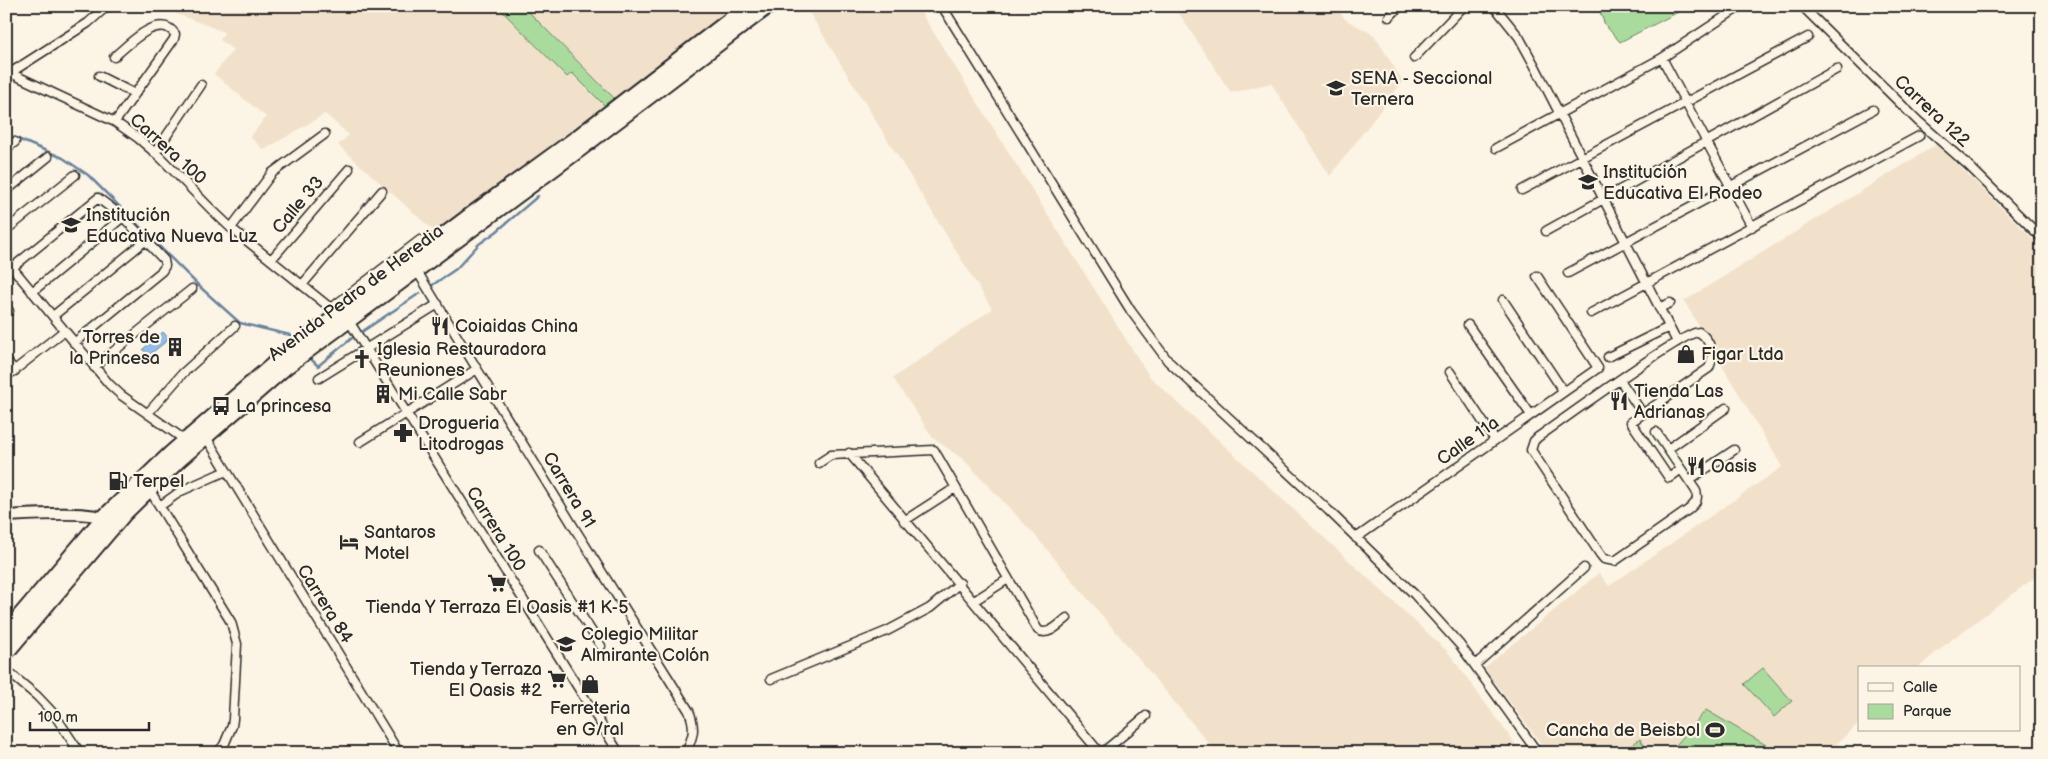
<svg xmlns="http://www.w3.org/2000/svg" width="2048" height="759" font-family="'Balsamiq Sans',sans-serif">
	<style>
		.built { fill: #f2e1ca }
		.green { fill: #a9db9c; stroke: #6a8364 }
		.water { fill: #90beea; stroke: #68839e }
		.lines { fill: none; stroke-linecap: round; stroke-linejoin: round }
		.stream { stroke: #68839e; stroke-width: 2.5 }
		.street-casing { stroke: #2b2b2b; stroke-width: 11 }
		.secondary-casing { stroke: #2b2b2b; stroke-width: 14 }
		.highway-casing { stroke: #2b2b2b; stroke-width: 18 }
		.street { stroke: #fcf5e5; stroke-width: 8 }
		.secondary { stroke: #fcf5e5; stroke-width: 10 }
		.highway { stroke: #fcf5e5; stroke-width: 14 }
		.labels { text-anchor: middle; dominant-baseline: central; stroke-width: 4.5; stroke-linejoin: round; paint-order: stroke }
		.poi-label { font-size: 18px; fill: #2b2b2b; stroke: #fcf5e5; text-anchor: start }
		.street-label { font-size: 18px; fill: #2b2b2b; stroke: #fcf5e5 }
	</style>
	<rect width="100%" height="100%" fill="#fcf5e5"/>
	<filter id="ink" filterUnits="userSpaceOnUse"><feTurbulence type="fractalNoise" baseFrequency=".02" numOctaves="2"/><feDisplacementMap in="SourceGraphic" scale="10" xChannelSelector="R" yChannelSelector="G"/><feConvolveMatrix kernelMatrix="1 2 1 2 8 2 1 2 1" color-interpolation-filters="sRGB"/></filter>
	<g filter="url(#ink)">
		<path class="built" d="M156,6H497L567,76L571,73L604,105L436,233L338,145L349,135L325,114L264,150L250,137L266,117L214,74L233,50L220,40L224,32Z
			M523,6H739L616,100Z
			M805,6H917L1149,376L1448,652L1522,753H1217L1033,533L964,460L933,438L893,378L992,309Z
			M1174,6H1335L1345,19L1374,35L1403,81L1330,176L1271,83L1231,93Z
			M1937,144L2042,248V572L1946,644L1918,668H1859V723L1827,753H1548L1484,668L1599,573L1609,586L1782,467L1684,301Z"/>
		<path class="green" d="M497,6H523L616,100L610,104L604,105L572,73L567,77Z
			M1598,6H1690L1620,42L1605,25Z
			M1763,668L1792,701L1774,717L1744,684Z
			M1706,710L1778,752L1673,753L1671,751Z
			M1640,739L1649,753H1621Z"/>
		<path class="water" d="M163,332L169,339L148,356L143,349Z"/>
		<g class="lines">
			<path class="stream" d="M737,38L783,6
				M623,125L641,111
				M6,134L63,158L88,175L200,287L240,323L290,335L295,339
				M431,286L456,269L479,244L496,232L538,196
				M363,331L420,293
				M312,360L318,366L352,338"/>
			<g class="street-casing">
				<path id="street" d="M942,6L1131,311L1168,361L1328,510L1415,595L1460,645L1538,753
					M1494,6L1519,37L1536,68L1677,342
					M1802,6L1918,121L1968,165L2042,238
					M1389,17L1400,6
					M114,57C127,46 159,11 175,34L174,39L115,122
					M1414,58L1464,6
					M1662,58L1752,227
					M6,71L115,122L138,138L160,157L210,208L231,228L338,314
					M10,73L88,23L106,7
					M99,76L135,94
					M1496,148L1662,58L1741,6
					M6,149L15,142
					M155,153L201,85
					M1522,190L1808,37
					M6,191L48,157
					M231,228L272,173L325,134
					M6,230L75,175
					M1546,231L1837,69
					M6,260L109,384L121,395L185,440
					M271,260L349,169
					M13,267L98,198L123,217L164,260L165,266L162,271L74,343
					M417,271L575,529L689,711C696,729 693,736 686,753
					M1568,273L1873,110
					M302,285L382,191
					M32,292L123,217
					M1503,300L1564,392
					M6,308L9,311
					M1659,308L1670,303
					M330,309L420,240
					M1591,313L1919,136
					M53,316L145,241
					M349,321L619,753
					M1468,325L1531,415
					M1608,357L1669,327
					M6,360L15,371
					M94,367L192,289
					M1450,372L1495,440
					M6,377L64,331
					M319,378L438,304
					M1620,380L1643,414
					M148,413L183,373L235,326
					M1656,432L1696,491C1699,500 1695,504 1688,510L1615,561L1604,559L1600,554L1531,450L1534,441L1538,437C1560,422 1684,331 1699,332C1711,340 1715,356 1709,368L1631,422L1669,478L1681,469
					M206,437L399,753
					M360,442L477,369
					M1668,449L1726,408
					M849,453L1100,753
					M819,463L831,455L934,450L1038,630C1048,637 1059,624 1067,618
					M1689,480L1734,450
					M149,489L231,622L237,644L233,719L232,726L224,745L217,753
					M160,506L181,491L226,471
					M904,521L955,488
					M1356,538L1598,368L1537,276
					M539,550L601,646
					M974,601L1008,579
					M1475,665L1584,568
					M6,670L37,696L54,714L80,753
					M771,679L887,631L930,608L960,583
					M1102,753L1146,716"/>
			</g>
			<g class="secondary-casing">
				<path id="secondary" d="M6,516C25,515 96,510 107,520"/>
			</g>
			<g class="highway-casing">
				<path id="highway" d="M6,632L104,517L171,453L277,361L472,214L575,139L748,6
					M6,653L125,513L179,460L287,366L580,149L768,6"/>
			</g>
			<use href="#street" class="street"/>
			<use href="#secondary" class="secondary"/>
			<use href="#highway" class="highway"/>
		</g>
	</g>
	<defs>
		<g id="university-bare" transform="scale(1.5)"><path d="M0-5L7-2L0 1L-7-2ZM-4 1L0 2.5L4 1V4Q0 6-4 4Z" fill="#2b2b2b" stroke="#fcf5e5" stroke-width="2.5" paint-order="stroke"/></g>
		<g id="school-bare" transform="scale(1.5)"><path d="M0-5L7-2L0 1L-7-2ZM-4 1L0 2.5L4 1V4Q0 6-4 4Z" fill="#2b2b2b" stroke="#fcf5e5" stroke-width="2.5" paint-order="stroke"/></g>
		<g id="restaurant-bare" transform="scale(1.5)"><path d="M-5-6h1v4h1v-4h1v4h1v-4h1v5L-1.5 .5V6h-2V.5L-5-1ZM5-6V6H3V1.5H1.5Q1.5-4 5-6Z" fill="#2b2b2b" stroke="#fcf5e5" stroke-width="2.5" paint-order="stroke"/></g>
		<g id="building-bare" transform="scale(1.5)"><path d="M-4-6H4V6H1V3H-1V6H-4ZM-2.5-4.3h1.7v1.8h-1.7ZM.8-4.3h1.7v1.8H.8ZM-2.5-1h1.7V.8h-1.7ZM.8-1h1.7V.8H.8Z" fill="#2b2b2b" stroke="#fcf5e5" stroke-width="2.5" paint-order="stroke"/></g>
		<g id="shop-bare" transform="scale(1.5)"><path d="M-5-2.5h2.3a2.7 3.5 0 0 1 5.4 0H5L5.5 6h-11ZM-1.5-2.5h3a1.5 2.3 0 0 0-3 0Z" fill="#2b2b2b" stroke="#fcf5e5" stroke-width="2.5" paint-order="stroke"/></g>
		<g id="church-bare" transform="scale(1.5)"><path d="M-1.2-6h2.4v3.5h3.3v2.4h-3.3V6h-2.4V-.1h-3.3v-2.4h3.3Z" fill="#2b2b2b" stroke="#fcf5e5" stroke-width="2.5" paint-order="stroke"/></g>
		<g id="bus-bare" transform="scale(1.5)"><path d="M-5-6H5V4H4V6H2V4H-2V6H-4V4H-5ZM-3.5-4V0h7V-4ZM-3.5 1.2v1.5H-2V1.2ZM2 1.2v1.5H3.5V1.2Z" fill="#2b2b2b" stroke="#fcf5e5" stroke-width="2.5" paint-order="stroke"/></g>
		<g id="pharmacy-bare" transform="scale(1.5)"><path d="M-2-6h4v4h4v4h-4v4h-4v-4h-4v-4h4Z" fill="#2b2b2b" stroke="#fcf5e5" stroke-width="2.5" paint-order="stroke"/></g>
		<g id="fuel-bare" transform="scale(1.5)"><path d="M-5.5-6h7V0h2V4h1.3V-2.5L3-4.5l.8-.8L6-3V5H2.5V1h-1V6h-7ZM-4.2-4.7v3.2H.2V-4.7Z" fill="#2b2b2b" stroke="#fcf5e5" stroke-width="2.5" paint-order="stroke"/></g>
		<g id="hotel-bare" transform="scale(1.5)"><path d="M-6-4.5h1.5V1H6V5H4.5V3h-9V5H-6ZM-4 0a1.8 1.8 0 1 1 3.6 0ZM.5 0V-2.5h3Q6-2.5 6 0Z" fill="#2b2b2b" stroke="#fcf5e5" stroke-width="2.5" paint-order="stroke"/></g>
		<g id="supermarket-bare" transform="scale(1.5)"><path d="M-6-5.5h2.5l.6 2H6L4.5 2H-2.5L-4.4-4H-6ZM-1.5 3.2a1.3 1.3 0 1 0 .1 0ZM3 3.2a1.3 1.3 0 1 0 .1 0Z" fill="#2b2b2b" stroke="#fcf5e5" stroke-width="2.5" paint-order="stroke"/></g>
		<g id="stadium-bare" transform="scale(1.5)"><path d="M0-5a6.5 5 0 1 0 0 10a6.5 5 0 1 0 0-10ZM-3.5-1.8h7v3.6h-7Z" fill="#2b2b2b" stroke="#fcf5e5" stroke-width="2.5" paint-order="stroke"/></g>
	</defs>
	<g fill-rule="evenodd">
		<use href="#university-bare" x="1336" y="88"/>
		<use href="#school-bare" x="1588" y="182"/>
		<use href="#school-bare" x="71" y="225"/>
		<use href="#restaurant-bare" x="440" y="326"/>
		<use href="#building-bare" x="175" y="347"/>
		<use href="#shop-bare" x="1686" y="354"/>
		<use href="#church-bare" x="362" y="359"/>
		<use href="#building-bare" x="383" y="394"/>
		<use href="#restaurant-bare" x="1619" y="401"/>
		<use href="#bus-bare" x="221" y="406"/>
		<use href="#pharmacy-bare" x="403" y="433"/>
		<use href="#restaurant-bare" x="1696" y="466"/>
		<use href="#fuel-bare" x="118" y="481"/>
		<use href="#hotel-bare" x="349" y="542"/>
		<use href="#supermarket-bare" x="497" y="583"/>
		<use href="#school-bare" x="566" y="644"/>
		<use href="#supermarket-bare" x="557" y="679"/>
		<use href="#shop-bare" x="590" y="684"/>
		<use href="#stadium-bare" x="1715" y="730"/>
	</g>
	<g class="labels">
		<g class="poi-label">
			<text x="1351" y="78">SENA - Seccional<tspan x="1351" dy="21">Ternera</tspan></text>
			<text x="1603" y="172">Institución<tspan x="1603" dy="21">Educativa El Rodeo</tspan></text>
			<text x="86" y="215">Institución<tspan x="86" dy="21">Educativa Nueva Luz</tspan></text>
			<text x="455" y="326">Coiaidas China</text>
			<text x="160" y="337" text-anchor="end">Torres de<tspan x="160" dy="21">la Princesa</tspan></text>
			<text x="377" y="349">Iglesia Restauradora<tspan x="377" dy="21">Reuniones</tspan></text>
			<text x="1701" y="354">Figar Ltda</text>
			<text x="1634" y="391">Tienda Las<tspan x="1634" dy="21">Adrianas</tspan></text>
			<text x="398" y="394">Mi Calle Sabr</text>
			<text x="236" y="406">La princesa</text>
			<text x="418" y="423">Drogueria<tspan x="418" dy="21">Litodrogas</tspan></text>
			<text x="1711" y="466">Oasis</text>
			<text x="133" y="481">Terpel</text>
			<text x="364" y="532">Santaros<tspan x="364" dy="21">Motel</tspan></text>
			<text x="497" y="607" text-anchor="middle">Tienda Y Terraza El Oasis #1 K-5</text>
			<text x="581" y="634">Colegio Militar<tspan x="581" dy="21">Almirante Colón</tspan></text>
			<text x="542" y="669" text-anchor="end">Tienda y Terraza<tspan x="542" dy="21">El Oasis #2</tspan></text>
			<text x="590" y="708" text-anchor="middle">Ferreteria<tspan x="590" dy="21">en G/ral</tspan></text>
			<text x="1700" y="730" text-anchor="end">Cancha de Beisbol</text>
		</g>
		<g class="street-label">
			<text transform="translate(1932 111) rotate(43)">Carrera 122</text>
			<text transform="translate(168 149) rotate(42)">Carrera 100</text>
			<text transform="translate(298 205) rotate(-50)">Calle 33</text>
			<text transform="translate(356 293) rotate(-37)">Avenida Pedro de Heredia</text>
			<text transform="translate(1468 441) rotate(-35)">Calle 11a</text>
			<text transform="translate(569 490) rotate(59)">Carrera 91</text>
			<text transform="translate(496 529) rotate(58)">Carrera 100</text>
			<text transform="translate(325 604) rotate(58)">Carrera 84</text>
		</g>
	</g>
	<rect width="2048" height="759" fill="none" stroke="#fcf5e5" stroke-width="25"/>
	<rect x="12" y="12" width="2023" height="734" fill="none" stroke="#2b2b2b" stroke-width="2" filter="url(#ink)"/>
	<rect x="1858" y="666" width="162" height="65" fill="#fcf5e5" stroke="#a8a49b"/>
	<rect x="1868" y="683" width="25" height="8" fill="#fcf5e5" stroke="#a8a49b"/>
	<text x="1903" y="692" font-size="15" fill="#2b2b2b">Calle</text>
	<rect x="1868" y="704" width="25" height="15" fill="#a9db9c" stroke="#a8a49b"/>
	<text x="1903" y="716" font-size="15" fill="#2b2b2b">Parque</text>
	<path d="M30 722v8h119v-8" fill="none" stroke="#2b2b2b" stroke-width="2.5"/>
	<text x="38" y="722" font-size="15" fill="#2b2b2b" stroke="#fcf5e5" stroke-width="4" paint-order="stroke">100 m</text>
</svg>
